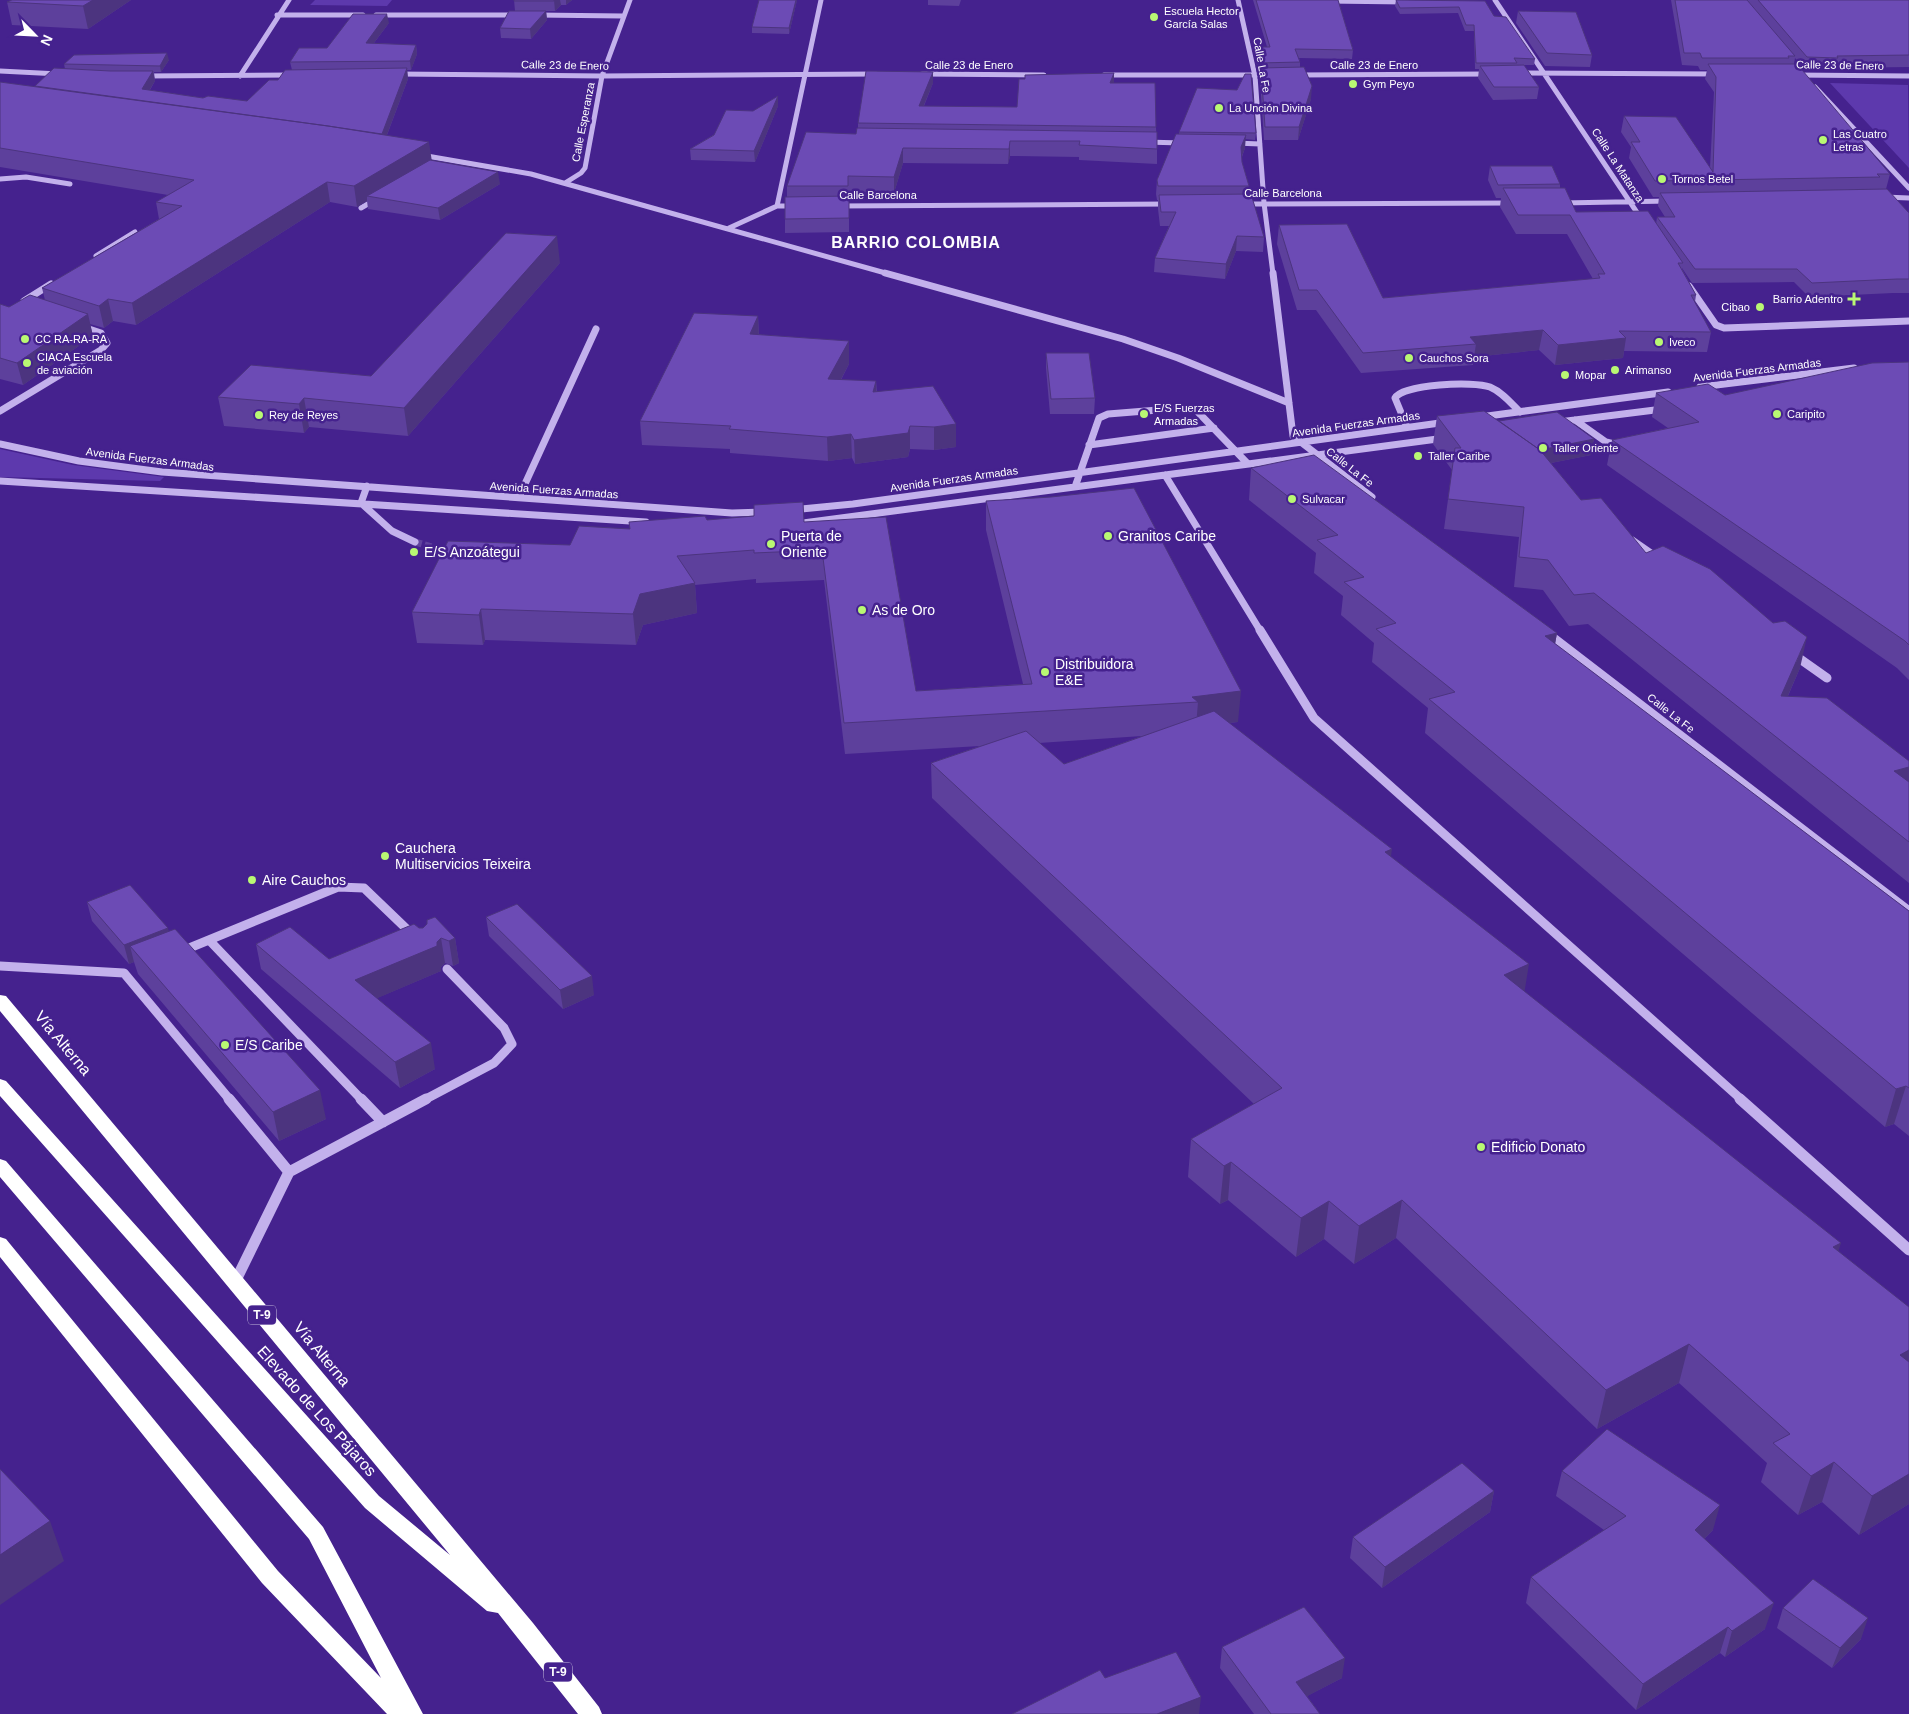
<svg xmlns="http://www.w3.org/2000/svg" width="1909" height="1714" font-family="Helvetica,sans-serif">
	<style>
		.green { fill: #5d39ad }
		.lines { fill: none; stroke-linecap: round; stroke-linejoin: round }
		.minor-tunnel { stroke: #61439f; stroke-width: 7; stroke-dasharray: 7 3; stroke-linecap: butt }
		.minor-far3 { stroke: #c3b1ec; stroke-width: 5 }
		.minor-far2 { stroke: #c3b1ec; stroke-width: 7 }
		.minor-far1 { stroke: #c3b1ec; stroke-width: 9 }
		.minor { stroke: #c3b1ec; stroke-width: 11 }
		.highway { fill: #fff; fill-rule: evenodd }
		.wall { fill: #5d409c; fill-rule: evenodd }
		.shaded-wall { fill: #4c347f }
		.building { fill: #6c4bb5; stroke: #4c347f }
		.poi-dot { fill: #b9f873; stroke: #45228e; stroke-width: 2 }
		.labels { text-anchor: middle; dominant-baseline: central; stroke-width: 5; stroke-linejoin: round; paint-order: stroke }
		.far-poi-label { font-size: 11px; fill: #fff; stroke: #45228e; text-anchor: start }
		.far-street-label { font-size: 11px; fill: #fff; stroke: #45228e }
		.shield { fill: #45228e; stroke: #c7bddd; stroke-width: 1 }
		.shield-label { font-size: 12px; font-weight: bold; fill: #fff }
		.poi-label { font-size: 14px; fill: #fff; stroke: #45228e; text-anchor: start }
		.far-district-label { font-size: 16px; font-weight: bold; letter-spacing: 1px; fill: #fff; stroke: #45228e }
		.near-street-label { font-size: 16px; fill: #fff; stroke: #45228e }
	</style>
	<rect width="100%" height="100%" fill="#45228e"/>
	<path class="green" d="M315,0H392L387,6L310,5Z
		M1830,83L1908,85L1909,168Z
		M0,449L73,465L164,477L160,481L0,477Z"/>
	<g class="lines">
		<path class="minor-tunnel" d="M415,542L439,549"/>
		<path class="minor-far3" d="M1238,0L1255,76L1264,203L1273,274
			M1495,0L1642,220
			M1327,1L1406,2
			M277,15H363
			M376,15H518
			M536,15L623,16
			M0,71L59,74
			M1519,73L1716,74
			M397,74L602,76L876,74
			M922,74L1044,75
			M1104,75H1271
			M1297,75L1489,74
			M1794,75L1909,76
			M144,76L291,75
			M240,76L289,0
			M1815,87L1909,188
			M1145,142L1182,143
			M1235,143L1260,144
			M421,155L531,174L889,274
			M0,179L26,177L70,184
			M565,183L581,173L585,168L602,76L630,0
			M1884,197L1909,198
			M1562,203L1669,201
			M1244,204L1511,203
			M796,206H777L821,0
			M837,206L1169,204
			M361,208L378,198
			M729,228L777,206
			M96,256L135,232"/>
		<path class="minor-far2" d="M885,273L1123,339L1178,358L1289,403
			M1273,273L1293,436L1372,497
			M1689,286L1716,325L1724,328L1909,321
			M24,301L51,284
			M1700,387L1854,368
			M0,411L101,350L107,343L101,333L80,326
			M1480,417L1668,392
			M1575,420L1606,442L1622,446
			M1559,422L1663,409
			M1407,427L1395,398C1403,384 1474,381 1490,387C1502,392 1511,403 1520,412
			M0,444L79,461L162,472L732,513L766,512
			M1089,445L1214,428
			M1165,475L1261,632
			M0,481L646,522
			M367,486L361,503L392,531L415,542
			M1075,487L1099,418L1108,414L1183,408L1195,409L1248,464
			M519,497L596,329
			M791,510L853,504L1447,422
			M803,523L1445,438
			M1632,540L1658,558
			M439,549L456,550"/>
		<path class="minor-far1" d="M1260,630L1314,718L1742,1100
			M1546,632L1909,911
			M1793,654L1827,678
			M209,940L362,1100
			M182,951L338,887L364,888L414,936
			M0,966L124,973L230,1100
			M424,1100L494,1063L512,1044L504,1028L447,969"/>
		<path class="minor" d="M229,1099L289,1172L235,1282
			M361,1099L383,1122
			M1740,1099L1909,1250
			M289,1172L426,1099"/>
		<path class="highway" d="M0,995L6,996L533,1623L599,1707L602,1714H578L498,1613L487,1611L365,1508L0,1096V1079L6,1081L379,1496L450,1555L0,1011Z
			M0,1159L6,1161L323,1527L423,1714H387L262,1583L0,1257V1237L6,1239L278,1571L381,1678L309,1539L0,1177Z"/>
	</g>
	<path class="wall" d="M12,0H131L88,29L12,25L7,2Z
		M514,0H572L566,5H561L555,11H546L547,20L531,39L501,38L500,28L515,11Z
		M759,0H797L789,34L752,33V27Z
		M928,0H961L959,6L928,5Z
		M1253,0H1338L1353,50L1352,59L1299,58L1300,62V67L1311,99L1298,140H1264L1260,80V72H1258L1256,60L1257,51L1267,47Z
		M1396,0L1485,1L1494,16L1535,59L1534,65H1517L1539,87L1537,99L1493,100L1478,78L1479,69H1475L1474,31H1465L1458,13L1400,14L1395,6Z
		M1671,0H1909V67L1836,68V70L1805,69L1795,58L1794,64L1890,174L1886,189L1909,213V293H1893L1809,297L1794,282L1692,283L1682,268V269L1696,295L1695,302L1711,332L1707,352L1624,351L1623,358L1555,365L1539,350L1474,357L1473,365L1361,373L1316,310H1297L1277,244L1279,225L1383,298L1593,279L1567,234H1516L1500,207L1501,198H1496L1488,180L1490,166L1560,184V188L1576,212L1656,224L1657,217H1665L1658,206L1659,197H1653L1629,158L1631,147L1621,132L1624,116L1710,168L1714,92L1705,79L1707,70H1700L1698,66L1682,65Z
		M1518,11L1592,55L1590,67L1545,66L1516,23Z
		M389,23L374,43L416,45L417,54L411,70H407L408,79L387,135L432,160L500,184L440,220L368,209L367,201L357,207L330,202L136,325L113,321L104,328L90,324L93,336L23,385L0,379V304L9,307L45,300L42,288L159,219L156,202L168,195L0,167V82L35,87L65,69L64,64L169,60L161,72H154L155,81L150,90L203,98L247,101L278,80L292,70L290,62L327,48Z
		M1114,73V83L1156,127L1157,149V164L1079,160V157L1010,156L1008,164L903,163L894,193L849,192V232L785,233V219L787,197V186L856,134L858,128V123L933,83L924,106L1017,107L1025,79Z
		M778,106L755,162L691,160L690,149L753,111Z
		M1179,132L1256,133L1255,140L1245,139V148L1242,157V162L1249,186L1248,194L1264,237L1263,252L1236,251L1225,279L1154,272L1155,258L1169,226H1160L1158,209V200H1157L1156,194L1157,180L1179,134Z
		M560,263L408,436L309,427L304,433L224,426L218,397L371,376Z
		M758,316L759,334L849,364L841,380L876,381L877,391L956,424V447L934,450L910,449L908,457L855,464L852,458L828,461L730,453V449L642,445L640,421Z
		M1046,353L1095,398L1094,414H1050L1046,368Z
		M1909,362V680L1897,668L1607,465L1612,440L1668,428L1652,417L1656,393L1725,395Z
		M1437,416L1499,421L1594,439L1591,455L1551,463L1581,500L1646,553L1800,668L1788,696L1909,761V883L1588,624L1569,626L1543,590L1514,587L1519,537L1444,529L1452,470L1433,444Z
		M1251,468L1557,633L1555,644L1909,911V1136L1894,1124L1885,1127L1425,733L1428,708L1372,662L1374,643L1341,615L1343,596L1314,573L1316,553L1249,500Z
		M986,501L1238,722L1229,723L1391,857L1524,992L1839,1251L1909,1504L1859,1535L1822,1502L1798,1515L1761,1482L1767,1463L1679,1383L1597,1429L1396,1238L1354,1264L1324,1239L1296,1257L1228,1200L1220,1204L1188,1177L1191,1139L1254,1104L932,798L931,763L980,746L845,754L824,580L756,583V579L695,585L697,613L643,625L636,645L485,640L483,645L417,643L412,612L570,545L629,529L707,520L804,522L916,691L1023,684L986,530ZM1142,736L1064,764L1039,743Z
		M87,902L169,931L326,1119L279,1141L138,974L134,962L129,964L92,921Z
		M486,917L594,995L563,1009L489,936Z
		M419,928H423L455,938L459,963L453,966L445,963L441,967V971L377,998L435,1069L400,1088L261,969L256,944L329,959Z
		M1562,1471L1713,1530L1704,1539L1765,1629L1725,1657L1720,1653L1636,1710L1526,1603L1531,1577L1604,1530L1556,1496Z
		M1494,1491L1490,1512L1382,1588L1350,1558L1353,1537Z
		M1783,1608L1861,1639L1832,1668L1777,1628Z
		M1222,1647L1342,1678L1307,1696L1320,1714H1254L1220,1668Z"/>
	<path class="shaded-wall" d="M93,0H131L88,29L83,6Z
		M554,0H560L561,5L555,11Z
		M566,0H572L566,5Z
		M796,0H797L789,34V28Z
		M546,11L547,20L531,39L530,29Z
		M387,14L389,23L367,52L366,43Z
		M416,45L417,54L411,70L410,61Z
		M167,53L169,60L161,72L160,66Z
		M407,68L408,79L383,145L382,134Z
		M153,71L155,81L144,99L142,89Z
		M933,72V83L919,117V106Z
		M1114,73V84L1110,83Z
		M1312,86L1311,99L1298,140L1299,127Z
		M778,96V106L755,162L754,151Z
		M1246,135L1245,148L1240,161L1241,147Z
		M1010,141V156L1008,164L1009,149Z
		M429,142L432,162L367,196V201L357,207L354,186Z
		M903,148V163L894,193V177Z
		M498,172L500,184L440,220L438,208Z
		M327,182L330,202L136,325L132,303Z
		M557,236L560,263L408,436L404,408Z
		M1237,236L1236,251L1225,279L1226,264Z
		M108,299L113,321L104,328L99,306Z
		M88,314L93,336L23,385L17,363Z
		M758,316L759,338L750,334Z
		M1543,330L1539,350L1474,357L1476,344L1470,337Z
		M1626,338L1623,358L1555,365L1558,345Z
		M849,341V364L829,402L828,379Z
		M876,381L877,404L873,392Z
		M304,398L309,427L304,433L299,404Z
		M956,424V447L934,450V427Z
		M910,426V449L908,457L855,464L854,440Z
		M851,434L852,458L828,461L827,437Z
		M1594,439L1591,455L1536,466L1539,450Z
		M695,583L697,613L643,625L636,645L633,614L640,594Z
		M481,609L485,640L483,645L479,615Z
		M1557,633L1551,666L1545,636Z
		M1807,637L1800,668L1774,727L1781,696Z
		M1241,691L1238,722L1196,727L1198,702L1192,697Z
		M1909,767V785L1894,771Z
		M1392,849L1387,885L1385,852Z
		M168,928L173,947L130,946L134,962L129,964L124,945Z
		M441,938L445,963L441,967V971L359,1006L355,980L437,942Z
		M455,938L459,963L453,966L449,941Z
		M1529,964L1523,1001L1504,975Z
		M592,976L594,995L563,1009L560,990Z
		M431,1043L435,1069L400,1088L395,1062Z
		M1906,1086L1894,1124L1885,1127L1896,1089Z
		M320,1090L326,1119L279,1141L273,1112Z
		M1231,1162L1228,1200L1220,1204L1224,1166Z
		M1402,1200L1396,1238L1354,1264L1359,1226Z
		M1329,1201L1324,1239L1296,1257L1301,1218Z
		M1841,1243L1829,1281L1833,1247Z
		M1689,1344L1679,1383L1597,1429L1606,1390Z
		M1909,1350V1381L1900,1355Z
		M1834,1462L1822,1502L1798,1515L1811,1476Z
		M1909,1474V1504L1859,1535L1872,1496Z
		M1494,1491L1490,1512L1382,1588L1385,1567Z
		M1720,1505L1713,1530L1687,1556L1695,1530Z
		M50,1521L64,1561L0,1605V1555Z
		M1774,1603L1765,1629L1725,1657L1732,1631Z
		M1868,1618L1861,1639L1832,1668L1840,1648Z
		M1728,1627L1720,1653L1636,1710L1643,1684Z
		M1345,1658L1342,1678L1294,1703L1296,1682Z
		M1201,1697L1199,1714H1157Z"/>
	<path class="building" d="M12,0H93L83,6L7,2Z
		M514,0H554V1H514Z
		M759,0H796L789,28L752,27Z
		M1256,0H1338L1353,50L1295,49L1300,62L1259,63L1257,51L1258,47H1270Z
		M1396,0L1485,1L1494,16L1506,17L1535,59L1514,58L1517,63H1476L1474,25H1466L1459,7L1400,8Z
		M1675,0H1747L1795,56H1788L1789,58H1702L1700,53H1684Z
		M1758,0H1909V55L1837,56L1838,58L1807,57Z
		M509,11H546L530,29L500,28Z
		M1518,11L1576,12L1592,55L1547,53Z
		M353,14H387L366,43L416,45L410,61L290,62L299,48H327Z
		M167,53L160,66L64,64L74,55Z
		M1708,64H1797L1890,174H1877L1880,177L1655,181L1631,142H1640L1624,116L1676,117L1713,172L1716,77Z
		M1524,65L1539,87H1494L1480,66Z
		M1304,67L1312,86L1299,127H1265L1261,68Z
		M54,68L110,71H153L142,89L203,98L208,96L247,101L269,80H278L285,70L407,68L382,134L328,126L35,86Z
		M866,71L933,72L919,106L1017,107L1019,79H1025V75L1114,73L1110,83H1155L1156,127L858,123Z
		M1245,74H1251L1256,133L1179,132L1197,88L1237,90Z
		M0,82L328,126L429,142L354,186L327,182L132,303L108,299L99,306L42,288L182,206L156,202L194,180L0,148Z
		M778,96L754,151L690,149L714,135L726,110L753,111Z
		M857,128L1157,132V149L1079,145L1080,141H1010L1009,149L903,148L894,177L848,176V186H787L806,132L856,134Z
		M1176,134L1246,135L1241,147L1242,162L1249,186H1158L1157,180Z
		M430,160L498,172L438,208L367,196Z
		M1490,166H1552L1560,184L1498,185Z
		M1503,188H1565L1576,212L1648,211L1683,263H1678L1696,295H1691L1711,332L1619,331L1626,338L1558,345L1543,330L1470,337L1476,344L1363,353L1317,290H1299L1279,225L1347,224L1383,298L1600,278L1598,274H1605L1570,215H1518Z
		M1887,189L1909,213V279H1897L1812,283L1797,269H1695L1657,217H1675L1660,193Z
		M1251,194L1264,237L1237,236L1226,264L1155,258L1176,212H1161L1159,195Z
		M849,196V218L785,219V197Z
		M506,233L557,236L404,408L304,398L299,404L218,397L251,365L371,376Z
		M30,295L88,314L17,363L0,358V304L9,307Z
		M694,313L758,316L750,334L849,341L828,379L876,381L873,392L933,386L956,424L934,427L910,426L908,433L854,440L851,434L827,437L729,429L731,426L640,421Z
		M1046,353H1089L1095,398L1051,399Z
		M1909,362V645L1905,641L1612,440L1699,422L1656,393L1708,384L1725,395L1872,363Z
		M1484,411L1540,450L1581,500L1601,498L1646,553L1663,546L1710,569L1773,623L1785,621L1807,637L1781,696L1827,698L1909,761V767L1894,771L1909,782V842L1594,593L1574,595L1548,560L1519,557L1524,507L1448,499L1455,448H1461L1437,416Z
		M1557,412L1594,439L1540,450L1499,421Z
		M1314,455L1557,633L1545,636L1909,911V1088L1906,1086L1896,1089L1429,699L1455,692L1376,629L1396,623L1344,582L1364,577L1317,540L1338,535L1251,468Z
		M1134,488L1241,691L1192,697L1198,702L844,723L822,550L754,553V550L677,556L695,583L640,594L633,614L481,609L479,615L412,612L448,541L570,545L579,526L630,529L629,522L705,516L707,520L754,516V505L803,502L804,522L886,517L916,691L1032,684L986,501L1051,497Z
		M1214,711L1392,849L1385,852L1529,964L1504,975L1841,1243L1833,1247L1909,1307V1350L1900,1355L1909,1362V1474L1872,1496L1834,1462L1811,1476L1773,1443L1790,1434L1689,1344L1606,1390L1402,1200L1359,1226L1329,1201L1301,1218L1231,1162L1224,1166L1191,1139L1282,1088L931,763L1026,731L1064,764Z
		M130,885L168,928L124,945L87,902Z
		M517,904L592,976L560,990L486,917Z
		M435,917L455,938L449,941L441,938L437,942V946L355,980L431,1043L395,1062L256,944L290,927L329,959L414,924L419,928H423L427,924V920Z
		M175,929L320,1090L273,1112L130,946Z
		M1607,1429L1720,1505L1695,1530L1774,1603L1732,1631L1728,1627L1643,1684L1531,1577L1626,1516L1562,1471Z
		M1462,1463L1494,1491L1385,1567L1353,1537Z
		M0,1469L50,1521L0,1555Z
		M1813,1579L1868,1618L1840,1648L1783,1608Z
		M1304,1607L1345,1658L1296,1682L1320,1714H1271L1222,1647Z
		M1176,1652L1201,1697L1157,1714H1012L1100,1670L1105,1678Z"/>
	<g class="poi-dot">
		<circle cx="1154" cy="17" r="5"/>
		<circle cx="1353" cy="84" r="5"/>
		<circle cx="1219" cy="108" r="5"/>
		<circle cx="1823" cy="140" r="5"/>
		<circle cx="1662" cy="179" r="5"/>
		<path d="M1851.5 291.5h5v5h5v5h-5v5h-5v-5h-5v-5h5z"/>
		<circle cx="1760" cy="307" r="5"/>
		<circle cx="25" cy="339" r="5"/>
		<circle cx="1659" cy="342" r="5"/>
		<circle cx="1409" cy="358" r="5"/>
		<circle cx="27" cy="363" r="5"/>
		<circle cx="1615" cy="370" r="5"/>
		<circle cx="1565" cy="375" r="5"/>
		<circle cx="1144" cy="414" r="5"/>
		<circle cx="1777" cy="414" r="5"/>
		<circle cx="259" cy="415" r="5"/>
		<circle cx="1543" cy="448" r="5"/>
		<circle cx="1418" cy="456" r="5"/>
		<circle cx="1292" cy="499" r="5"/>
		<circle cx="1108" cy="536" r="5"/>
		<circle cx="771" cy="544" r="5"/>
		<circle cx="414" cy="552" r="5"/>
		<circle cx="862" cy="610" r="5"/>
		<circle cx="1045" cy="672" r="5"/>
		<circle cx="385" cy="856" r="5"/>
		<circle cx="252" cy="880" r="5"/>
		<circle cx="225" cy="1045" r="5"/>
		<circle cx="1481" cy="1147" r="5"/>
	</g>
	<g class="labels">
		<g class="far-poi-label">
			<text x="1164" y="11">Escuela Hector<tspan x="1164" dy="13">García Salas</tspan></text>
			<text x="1363" y="84">Gym Peyo</text>
			<text x="1229" y="108">La Unción Divina</text>
			<text x="1833" y="134">Las Cuatro<tspan x="1833" dy="13">Letras</tspan></text>
			<text x="1672" y="179">Tornos Betel</text>
			<text x="1843" y="299" text-anchor="end">Barrio Adentro</text>
			<text x="1750" y="307" text-anchor="end">Cibao</text>
			<text x="35" y="339">CC RA-RA-RA</text>
			<text x="1669" y="342">Iveco</text>
			<text x="37" y="357">CIACA Escuela<tspan x="37" dy="13">de aviación</tspan></text>
			<text x="1419" y="358">Cauchos Sora</text>
			<text x="1625" y="370">Arimanso</text>
			<text x="1575" y="375">Mopar</text>
			<text x="1154" y="408">E/S Fuerzas<tspan x="1154" dy="13">Armadas</tspan></text>
			<text x="1787" y="414">Caripito</text>
			<text x="269" y="415">Rey de Reyes</text>
			<text x="1553" y="448">Taller Oriente</text>
			<text x="1428" y="456">Taller Caribe</text>
			<text x="1302" y="499">Sulvacar</text>
		</g>
		<g class="far-street-label">
			<text transform="translate(565 65) rotate(1)">Calle 23 de Enero</text>
			<text x="969" y="65">Calle 23 de Enero</text>
			<text transform="translate(1262 65) rotate(80)">Calle La Fe</text>
			<text x="1374" y="65">Calle 23 de Enero</text>
			<text transform="translate(1840 65) rotate(1)">Calle 23 de Enero</text>
			<text transform="translate(583 122) rotate(-79)">Calle Esperanza</text>
			<text transform="translate(1618 165) rotate(57)">Calle La Matanza</text>
			<text x="1283" y="193">Calle Barcelona</text>
			<text x="878" y="195">Calle Barcelona</text>
			<text transform="translate(1757 370) rotate(-7)">Avenida Fuerzas Armadas</text>
			<text transform="translate(1356 424) rotate(-8)">Avenida Fuerzas Armadas</text>
			<text transform="translate(150 459) rotate(7)">Avenida Fuerzas Armadas</text>
			<text transform="translate(1350 467) rotate(38)">Calle La Fe</text>
			<text transform="translate(954 479) rotate(-8)">Avenida Fuerzas Armadas</text>
			<text transform="translate(554 490) rotate(4)">Avenida Fuerzas Armadas</text>
			<text transform="translate(1671 713) rotate(38)">Calle La Fe</text>
		</g>
		<g class="shield">
			<rect x="248" y="1305.5" width="28" height="19" rx="4"/>
			<rect x="544" y="1662.5" width="28" height="19" rx="4"/>
		</g>
		<g class="shield-label">
			<text x="262" y="1315">T-9</text>
			<text x="558" y="1672">T-9</text>
		</g>
		<g class="poi-label">
			<text x="781" y="536">Puerta de<tspan x="781" dy="16">Oriente</tspan></text>
			<text x="1118" y="536">Granitos Caribe</text>
			<text x="424" y="552">E/S Anzoátegui</text>
			<text x="872" y="610">As de Oro</text>
			<text x="1055" y="664">Distribuidora<tspan x="1055" dy="16">E&amp;E</tspan></text>
			<text x="395" y="848">Cauchera<tspan x="395" dy="16">Multiservicios Teixeira</tspan></text>
			<text x="262" y="880">Aire Cauchos</text>
			<text x="235" y="1045">E/S Caribe</text>
			<text x="1491" y="1147">Edificio Donato</text>
		</g>
		<g class="far-district-label">
			<text x="916" y="242">BARRIO COLOMBIA</text>
		</g>
		<g class="near-street-label">
			<text transform="translate(63 1043) rotate(50)">Vía Alterna</text>
			<text transform="translate(322 1354) rotate(50)">Vía Alterna</text>
			<text transform="translate(317 1411) rotate(48)">Elevado de Los Pájaros</text>
		</g>
	</g>
	<g transform="translate(35 35) rotate(114)" stroke="#45228e" stroke-width="4" paint-order="stroke">
	<path d="M0-4L9 19L0 12L-9 19Z" fill="#ffffff"/>
	<text y="-8" font-size="14" font-weight="bold" text-anchor="middle" fill="#ffffff">N</text>
	</g>
</svg>
